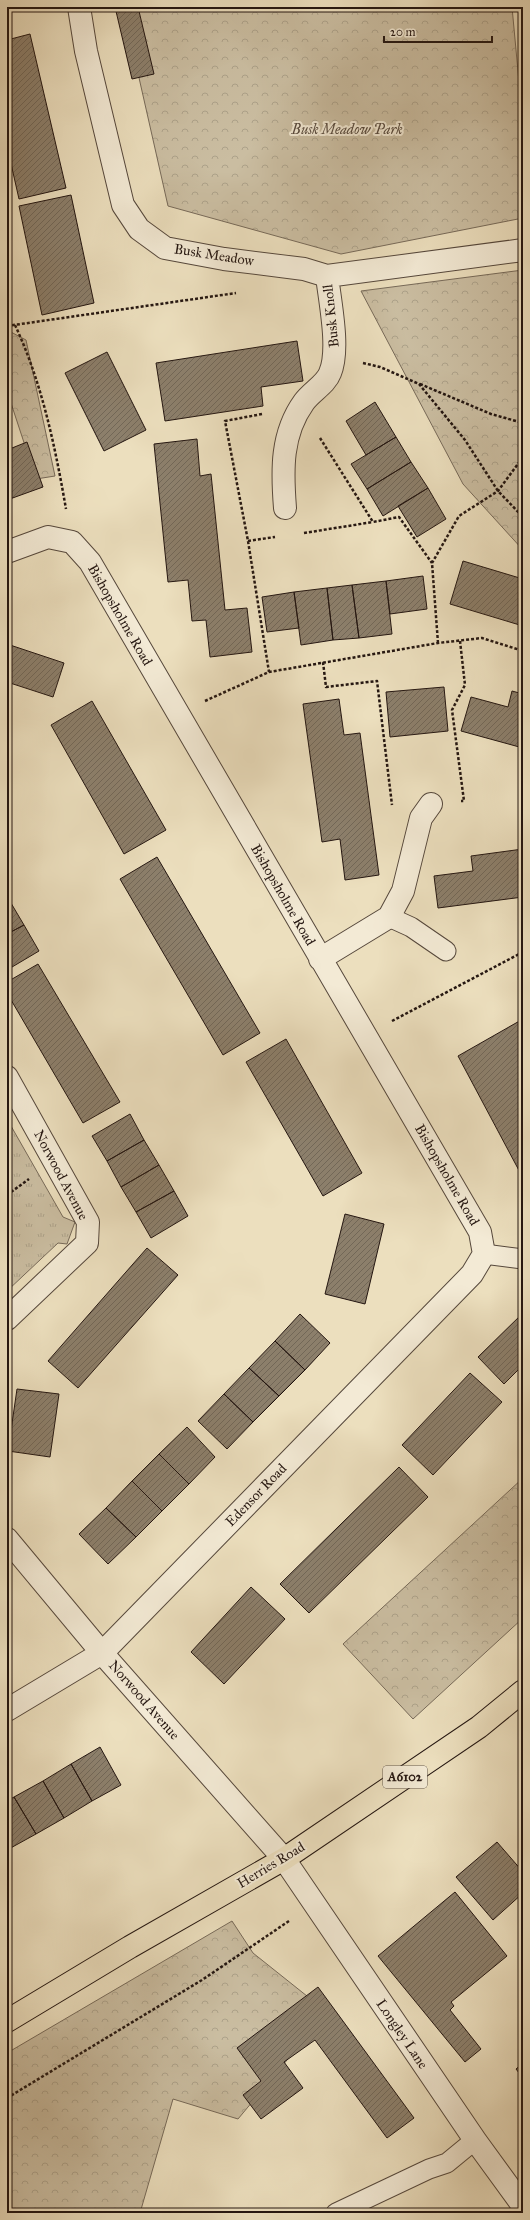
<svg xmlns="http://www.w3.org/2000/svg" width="530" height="2220" font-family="'IM FELL Great Primer',serif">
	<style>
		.grass { fill: url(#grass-tufts); stroke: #776a59 }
		.forest { fill: url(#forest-crowns); stroke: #776a59 }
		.building { fill: url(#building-hatch); stroke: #241611 }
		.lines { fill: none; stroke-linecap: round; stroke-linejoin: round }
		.service-casing { stroke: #56483c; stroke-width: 21 }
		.minor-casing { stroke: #56483c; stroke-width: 24 }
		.tertiary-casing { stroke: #56483c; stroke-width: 24 }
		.primary-casing { stroke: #241611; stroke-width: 24 }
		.path { stroke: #241611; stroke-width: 2.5; stroke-dasharray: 3 2; stroke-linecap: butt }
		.service { stroke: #f3ead5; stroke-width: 19 }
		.minor { stroke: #f3ead5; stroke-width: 22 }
		.tertiary { stroke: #f3ead5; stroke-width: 22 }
		.primary { stroke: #ecdfbe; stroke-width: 22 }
		.labels { text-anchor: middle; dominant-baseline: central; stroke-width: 4; stroke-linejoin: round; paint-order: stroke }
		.shield { fill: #f3ead5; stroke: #62564c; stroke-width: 1 }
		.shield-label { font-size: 13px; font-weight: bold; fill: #241611 }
		.park-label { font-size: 14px; font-style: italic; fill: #56483c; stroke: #f3ead5 }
		.street-label { font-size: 14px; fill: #241611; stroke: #f3ead5 }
	</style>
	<defs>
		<pattern id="grass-tufts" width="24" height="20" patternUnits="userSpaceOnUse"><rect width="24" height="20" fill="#cabda1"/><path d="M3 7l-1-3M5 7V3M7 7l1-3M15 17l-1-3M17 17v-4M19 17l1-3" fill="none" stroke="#ada28a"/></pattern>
		<pattern id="forest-crowns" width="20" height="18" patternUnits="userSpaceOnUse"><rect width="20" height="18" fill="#cabda1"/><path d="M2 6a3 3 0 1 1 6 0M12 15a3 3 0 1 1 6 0" fill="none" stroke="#ada28a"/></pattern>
		<pattern id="building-hatch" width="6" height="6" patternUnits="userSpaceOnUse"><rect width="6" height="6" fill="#8c7f6b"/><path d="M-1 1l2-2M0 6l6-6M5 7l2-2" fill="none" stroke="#726757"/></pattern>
	</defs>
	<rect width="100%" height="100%" fill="#ecdfbe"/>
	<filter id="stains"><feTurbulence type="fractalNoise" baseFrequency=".005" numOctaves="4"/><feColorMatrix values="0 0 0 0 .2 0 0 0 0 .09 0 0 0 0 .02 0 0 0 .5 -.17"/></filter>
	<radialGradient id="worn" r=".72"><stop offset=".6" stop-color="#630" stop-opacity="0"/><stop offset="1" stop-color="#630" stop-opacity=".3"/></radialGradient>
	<path class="grass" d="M7,1119L63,1217L75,1222L67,1244L58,1243L7,1291Z"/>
	<path class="forest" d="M123,7H512L523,125V218L341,254L168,206Z
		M523,270V550L463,484L361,291Z
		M7,330L26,340L55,476L36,479L7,391Z
		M523,1478V1618L413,1719L343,1644Z
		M232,1921L253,1953L327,2012L238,2119L173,2099L140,2213H7V2053Z"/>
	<path class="building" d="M115,7H138L154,74L132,79Z
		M30,34L66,188L19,199L7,146V40Z
		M71,195L94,303L42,315L19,206Z
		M297,341L303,381L261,387L263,406L165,421L156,363Z
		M107,352L146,430L104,451L65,373Z
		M375,402L396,437L366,455L346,421Z
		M396,437L411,462L367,489L351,464Z
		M197,439L200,476L211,474L225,610L247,608L252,652L210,657L206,620L192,621L188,580L168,582L154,444Z
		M27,442L43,487L7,500V450Z
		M411,462L428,488L383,516L367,489Z
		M428,488L446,519L417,537L398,506Z
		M463,561L523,579V626L450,604Z
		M423,576L427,609L390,614L386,581Z
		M386,581L392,634L359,638L352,585Z
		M352,585L359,638L333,640L327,588Z
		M327,588L333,640L301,645L294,592Z
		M294,592L299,628L267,632L262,597Z
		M7,644L64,663L53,697L7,682Z
		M444,687L448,731L390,737L386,692Z
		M512,691L523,694V748L461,731L471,697L508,707Z
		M339,699L344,735L360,733L379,875L345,880L340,839L322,842L303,704Z
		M92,701L166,830L124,854L51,725Z
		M523,849V897L438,908L434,876L473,871L471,856Z
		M157,857L260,1033L223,1055L120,879Z
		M8,898L24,925L7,934V899Z
		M24,925L39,951L7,970V934Z
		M38,964L120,1102L83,1123L7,993V982Z
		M523,1019V1178L458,1056Z
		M286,1039L362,1173L323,1196L246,1062Z
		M130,1114L144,1140L107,1161L92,1136Z
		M144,1140L159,1165L121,1187L107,1161Z
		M159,1165L174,1191L136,1212L121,1187Z
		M174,1191L188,1216L151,1238L136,1212Z
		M345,1214L384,1224L365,1304L325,1294Z
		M147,1248L178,1275L78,1388L48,1361Z
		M523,1313V1365L504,1384L478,1357Z
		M300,1314L330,1343L305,1370L275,1341Z
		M275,1341L305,1370L279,1396L249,1368Z
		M249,1368L279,1396L253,1422L224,1394Z
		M470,1373L502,1402L433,1475L402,1445Z
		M17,1389L59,1394L50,1457L8,1451Z
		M224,1394L253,1422L227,1449L198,1421Z
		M187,1427L215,1457L189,1484L159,1454Z
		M159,1454L189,1484L162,1511L132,1481Z
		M399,1467L428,1497L309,1613L280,1584Z
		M132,1481L162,1511L136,1537L106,1508Z
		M106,1508L136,1537L108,1564L79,1534Z
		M251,1587L285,1619L224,1684L191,1652Z
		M100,1747L121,1785L92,1801L71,1764Z
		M71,1764L92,1801L64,1818L43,1781Z
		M43,1781L64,1818L36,1834L14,1797Z
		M14,1797L36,1834L7,1850V1801Z
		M497,1842L523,1872V1893L493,1920L456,1877Z
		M455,1892L507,1956L451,2002L454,2006L450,2010L481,2049L465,2062L378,1956Z
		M318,1987L414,2118L387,2138L315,2040L284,2062L303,2088L261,2119L243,2095L261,2081L237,2048Z
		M523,2063V2078L516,2069Z"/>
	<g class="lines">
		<g class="service-casing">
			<path id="service" d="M389,917L411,927L446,951
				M484,1254L523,1259
				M336,2213L429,2169L447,2163L475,2140"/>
		</g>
		<g class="minor-casing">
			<path id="minor" d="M79,7L86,51L123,205L139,229L165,248L224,259L304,269L327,276L523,250
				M285,508C282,470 281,434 304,402C311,392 326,384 330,373C340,350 330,302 327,276
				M7,552L48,537L72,542L90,562L480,1232L484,1254L472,1274L102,1653L7,1710
				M320,959L389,917L403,891L421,818L431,804
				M7,1077L88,1222L87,1243L7,1319
				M7,1539L102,1653L284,1859"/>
		</g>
		<g class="tertiary-casing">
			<path id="tertiary" d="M284,1859L475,2140L523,2206"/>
		</g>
		<g class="primary-casing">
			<path id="primary" d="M7,2021L130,1947L284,1859L479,1727L523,1691"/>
		</g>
		<path class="path" d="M15,325C42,383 55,446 66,509
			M7,326L236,293
			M363,363L380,367L419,384L465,440L498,491L523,517
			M420,384L491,414L523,423
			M262,414L225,421L248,541L269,672
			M320,438L373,522L399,517L432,563
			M304,533L373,522
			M248,541L275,537
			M460,641L465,685L452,710L464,801H461
			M438,643L432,563L459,516L498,491L523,457
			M323,662L326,687L377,681L392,805
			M205,701L269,672L438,643L482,638L523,651
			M392,1021L523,952
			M7,1195L29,1179
			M7,2098L202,1980L289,1921"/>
		<use href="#service" class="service"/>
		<use href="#minor" class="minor"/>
		<use href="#tertiary" class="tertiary"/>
		<use href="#primary" class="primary"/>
	</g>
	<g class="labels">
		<rect class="shield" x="383" y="1766" width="44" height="22" rx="3"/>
		<g class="shield-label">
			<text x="405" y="1777">A6102</text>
		</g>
		<g class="park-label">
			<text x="347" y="129">Busk Meadow Park</text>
		</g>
		<g class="street-label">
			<text transform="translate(214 255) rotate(9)">Busk Meadow</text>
			<text transform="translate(331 316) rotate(-96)">Busk Knoll</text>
			<text transform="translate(120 615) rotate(60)">Bishopsholme Road</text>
			<text transform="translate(283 895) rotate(60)">Bishopsholme Road</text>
			<text transform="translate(61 1175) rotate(62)">Norwood Avenue</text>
			<text transform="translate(447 1175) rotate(60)">Bishopsholme Road</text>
			<text transform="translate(256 1495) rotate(-46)">Edensor Road</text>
			<text transform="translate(144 1700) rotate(49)">Norwood Avenue</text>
			<text transform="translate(271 1865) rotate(-31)">Herries Road</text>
			<text transform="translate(402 2034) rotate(56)">Longley Lane</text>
		</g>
	</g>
	<rect width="530" height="2220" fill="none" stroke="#ecdfbe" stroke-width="24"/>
	<rect x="8" y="8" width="514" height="2204" fill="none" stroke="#241611" stroke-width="2"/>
	<rect x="12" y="12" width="506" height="2196" fill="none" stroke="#241611"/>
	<path d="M384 36v6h108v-6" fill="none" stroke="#241611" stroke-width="2"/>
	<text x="390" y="36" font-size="12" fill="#241611" stroke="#f3ead5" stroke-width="3" paint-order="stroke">20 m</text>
	<rect width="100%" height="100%" filter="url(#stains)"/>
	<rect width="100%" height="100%" fill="url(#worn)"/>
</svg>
